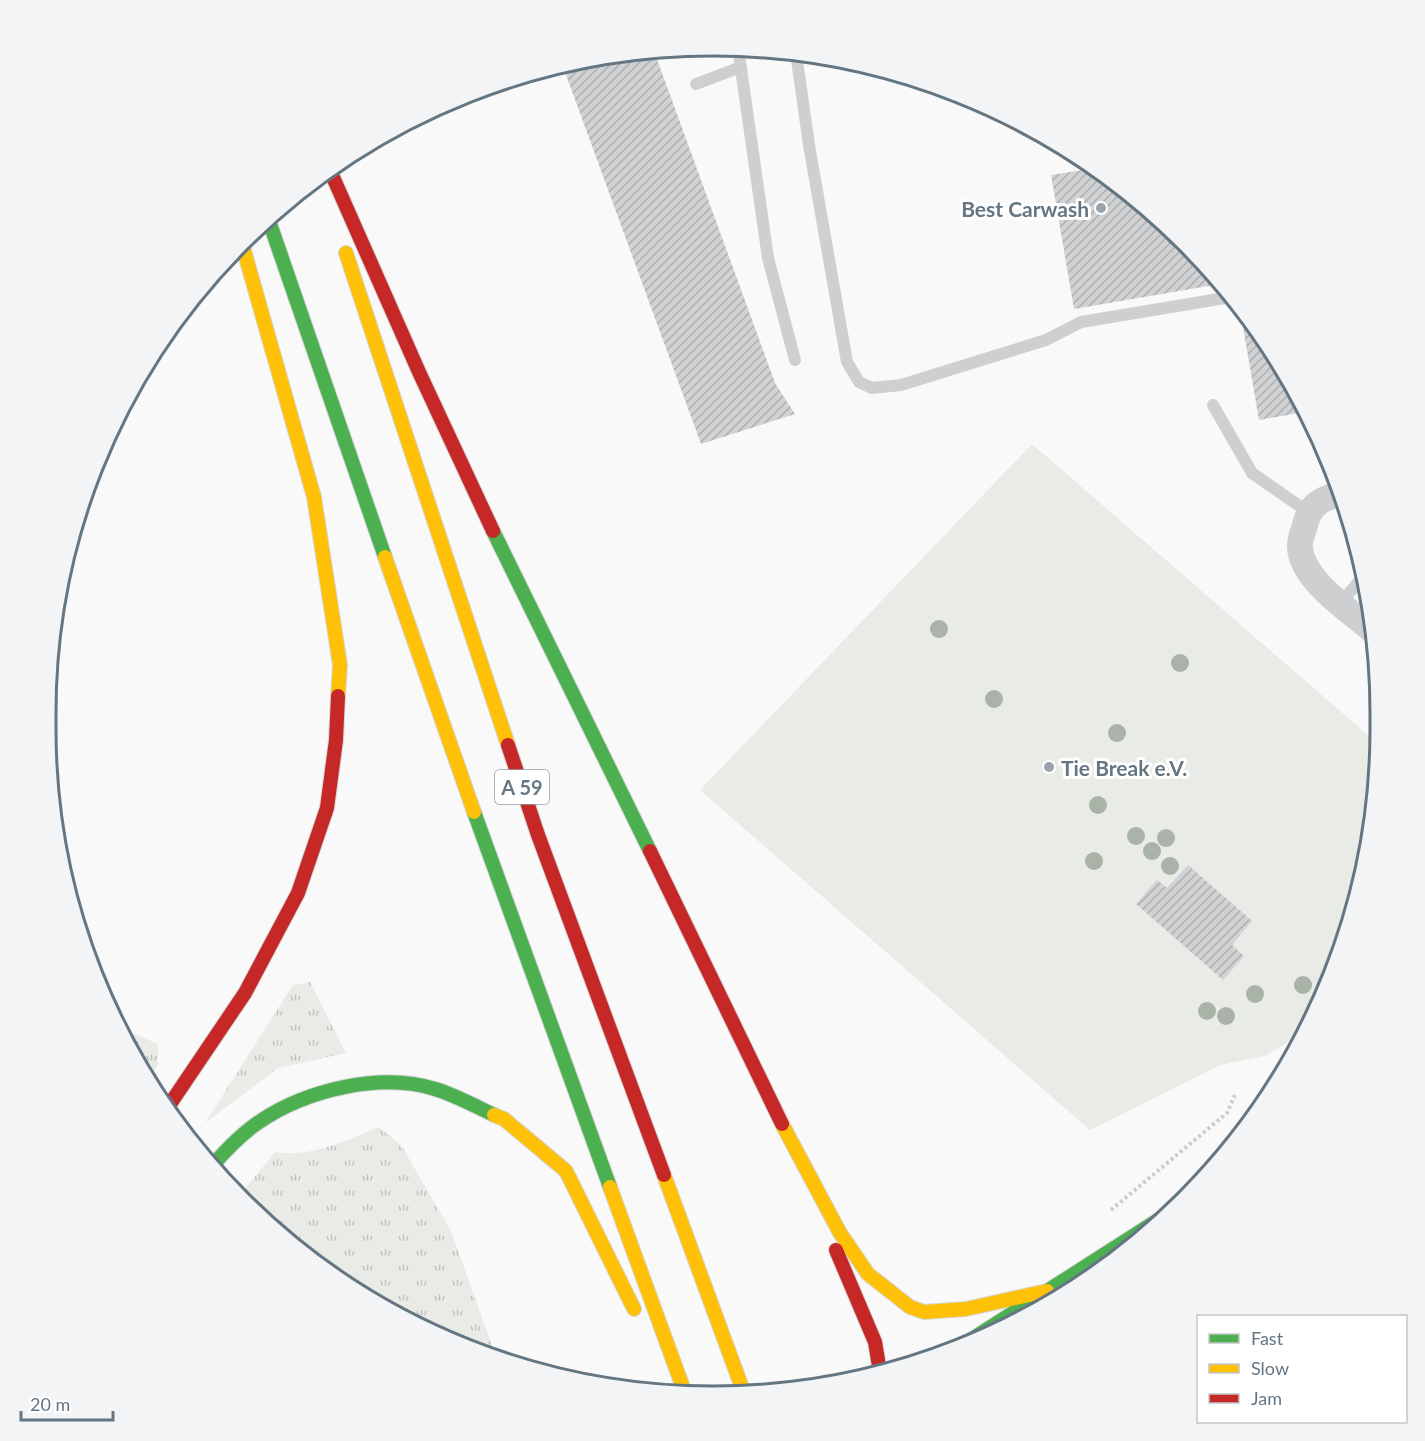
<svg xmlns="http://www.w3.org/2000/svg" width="1425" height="1441" font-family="Lato,sans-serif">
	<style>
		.grass { fill: url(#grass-tufts) }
		.pitch { fill: #e8ebe6 }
		.building { fill: url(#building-hatch) }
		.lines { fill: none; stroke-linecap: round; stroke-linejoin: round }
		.fast-casing { stroke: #d5d6d7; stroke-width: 16 }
		.slow-casing { stroke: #d5d6d7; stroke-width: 16 }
		.jam-casing { stroke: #d5d6d7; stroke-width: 16 }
		.path { stroke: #cbcccd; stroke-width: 4; stroke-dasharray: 3 3; stroke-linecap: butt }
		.lane { stroke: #cecfd0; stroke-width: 12 }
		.street { stroke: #cecfd0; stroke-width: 26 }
		.fast { stroke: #4caf50; stroke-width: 14 }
		.slow { stroke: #ffc107; stroke-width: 14 }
		.jam { stroke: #c62828; stroke-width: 14 }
		.tree { fill: #a9b3a7 }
		.poi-dot { fill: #99a4ac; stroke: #fff; stroke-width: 2 }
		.labels { text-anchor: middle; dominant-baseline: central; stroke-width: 6; stroke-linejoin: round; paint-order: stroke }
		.shield { fill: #fff; stroke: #939fa8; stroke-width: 1.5 }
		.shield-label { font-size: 20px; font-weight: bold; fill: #657683 }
		.poi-label { font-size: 21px; font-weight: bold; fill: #657683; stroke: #fff; text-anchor: end }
		.rim { fill: none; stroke: #657683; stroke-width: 3 }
	</style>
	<defs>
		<pattern id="grass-tufts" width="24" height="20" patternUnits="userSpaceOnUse" patternTransform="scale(1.5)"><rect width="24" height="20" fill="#e8ebe6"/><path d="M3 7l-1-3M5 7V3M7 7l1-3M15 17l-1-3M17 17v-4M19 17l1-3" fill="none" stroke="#c0c3c0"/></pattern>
		<pattern id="building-hatch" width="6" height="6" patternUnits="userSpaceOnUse" patternTransform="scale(1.5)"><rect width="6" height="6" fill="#d0d2d3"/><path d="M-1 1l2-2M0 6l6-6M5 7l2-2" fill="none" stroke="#acafb1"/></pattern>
	</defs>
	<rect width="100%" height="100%" fill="#f9f9f9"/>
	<path class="grass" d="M310,982L346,1053L278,1068L205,1123L293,985Z
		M134,1034L158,1044V1064L148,1081L127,1042Z
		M379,1127L401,1145L451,1231L496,1357L457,1345L342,1284L238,1197L275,1152C312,1158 346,1140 379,1127Z"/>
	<path class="pitch" d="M1032,444L1377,743L1367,858L1329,984L1303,1033L1265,1056L1220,1065L1090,1130L700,790Z"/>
	<path class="building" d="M654,51L775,383L795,414L701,444L562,64L582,58Z
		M1096,168L1184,240L1220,284L1074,309L1051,175Z
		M1254,325L1267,341L1305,412L1259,420L1243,327Z
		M1188,865L1252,921L1232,945L1244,956L1223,980L1136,904L1157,880L1167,888Z"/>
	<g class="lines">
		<g class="fast-casing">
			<path id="fast" d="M268,218L385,557
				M493,531L650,851
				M474,812L610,1187
				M212,1166C226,1150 241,1134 259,1122C306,1090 380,1072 435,1089C455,1095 475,1106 494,1115
				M958,1348L1166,1215"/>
		</g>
		<g class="slow-casing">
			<path id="slow" d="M241,240L314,497L340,665L338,696
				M346,253L508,745
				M385,557L474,812
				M494,1115L504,1119L566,1171L634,1309
				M782,1124L840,1233L868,1274L910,1307L924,1312L966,1309L1047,1291
				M664,1175L744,1393
				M610,1187L685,1393"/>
		</g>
		<g class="jam-casing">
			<path id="jam" d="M329,168L419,372L493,531
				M508,745L538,835L664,1175
				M650,851L782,1124
				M166,1110L245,993L298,893L327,808L336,740L338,696
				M836,1250L875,1342L880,1372"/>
		</g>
		<path class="path" d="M1111,1210L1227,1113L1235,1095"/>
		<path class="lane" d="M738,48L768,258L795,360
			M796,53L809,145L847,362L859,382L872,388L901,385L1046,340L1081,322L1231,297
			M696,84L741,67
			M1213,405L1252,473L1308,512
			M1341,603L1365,574"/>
		<path class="street" d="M1340,494C1320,499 1310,505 1305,525C1303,532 1299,540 1300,548C1303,581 1349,610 1372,630"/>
		<use href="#fast" class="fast"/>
		<use href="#slow" class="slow"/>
		<use href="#jam" class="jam"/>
	</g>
	<g class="tree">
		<circle cx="939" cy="629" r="9"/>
		<circle cx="1180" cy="663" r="9"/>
		<circle cx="994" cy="699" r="9"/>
		<circle cx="1117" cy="733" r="9"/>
		<circle cx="1098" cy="805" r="9"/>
		<circle cx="1136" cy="836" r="9"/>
		<circle cx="1166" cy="838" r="9"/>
		<circle cx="1152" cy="851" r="9"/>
		<circle cx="1094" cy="861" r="9"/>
		<circle cx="1170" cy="866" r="9"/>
		<circle cx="1303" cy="985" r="9"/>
		<circle cx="1255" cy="994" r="9"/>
		<circle cx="1207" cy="1011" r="9"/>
		<circle cx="1226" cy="1016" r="9"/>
	</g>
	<g class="poi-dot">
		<circle cx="1101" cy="208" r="6"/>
		<circle cx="1049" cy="767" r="6"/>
	</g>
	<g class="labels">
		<rect class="shield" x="495" y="770" width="54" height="34" rx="4.5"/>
		<g class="shield-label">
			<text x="522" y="787">A 59</text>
		</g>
		<g class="poi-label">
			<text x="1089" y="208">Best Carwash</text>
			<text x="1061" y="767" text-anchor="start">Tie Break e.V.</text>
		</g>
	</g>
	<path d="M0 0H1425V1441H0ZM713 56H713A657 657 0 0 1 1370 713V729A657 657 0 0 1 713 1386H713A657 657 0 0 1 56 729V713A657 657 0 0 1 713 56Z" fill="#f3f4f5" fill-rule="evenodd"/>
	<path class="rim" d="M713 56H713A657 657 0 0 1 1370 713V729A657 657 0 0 1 713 1386H713A657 657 0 0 1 56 729V713A657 657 0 0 1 713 56Z"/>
	<rect x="1197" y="1315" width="210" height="108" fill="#ffffff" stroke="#c1c8cd" stroke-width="1.5"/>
	<rect x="1209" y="1334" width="30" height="9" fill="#4caf50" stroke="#c1c8cd" stroke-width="1.5"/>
	<text x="1251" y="1345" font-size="18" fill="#657683">Fast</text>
	<rect x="1209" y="1364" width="30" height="9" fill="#ffc107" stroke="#c1c8cd" stroke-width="1.5"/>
	<text x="1251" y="1375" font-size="18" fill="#657683">Slow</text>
	<rect x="1209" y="1394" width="30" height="9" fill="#c62828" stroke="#c1c8cd" stroke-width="1.5"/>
	<text x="1251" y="1405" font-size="18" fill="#657683">Jam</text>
	<path d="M21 1411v9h92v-9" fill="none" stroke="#657683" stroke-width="3"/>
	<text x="30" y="1411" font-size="18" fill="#657683" stroke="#ffffff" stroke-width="4.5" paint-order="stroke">20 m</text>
</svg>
